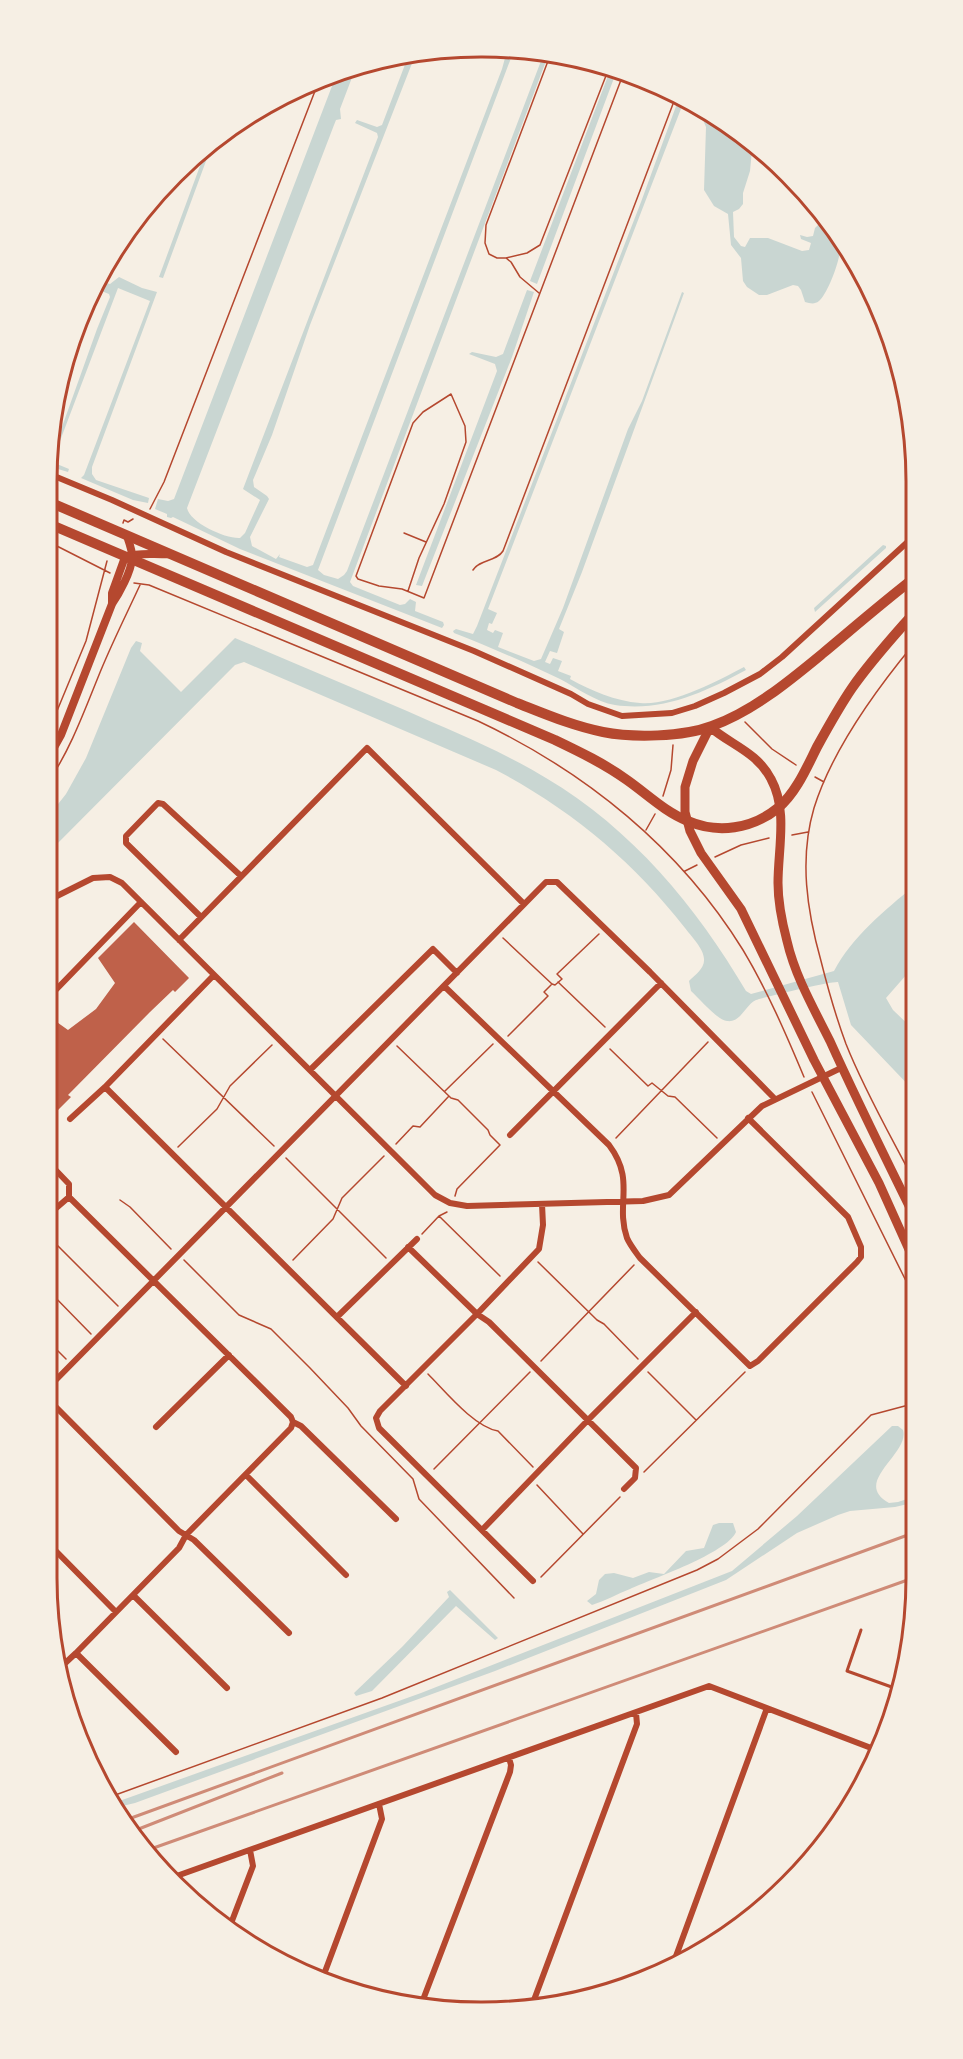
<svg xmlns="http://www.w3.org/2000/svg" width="963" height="2059" font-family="'Golos Text',sans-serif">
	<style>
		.water { fill: #c9d6d2 }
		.building { fill: #bf614a }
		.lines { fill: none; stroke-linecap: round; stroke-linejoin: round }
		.path { stroke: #b5482f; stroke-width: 1.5 }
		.service { stroke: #b5482f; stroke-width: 3 }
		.minor { stroke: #b5482f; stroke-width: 6 }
		.tertiary { stroke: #b5482f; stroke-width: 8 }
		.secondary { stroke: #b5482f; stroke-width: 9 }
		.trunk { stroke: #b5482f; stroke-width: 10 }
		.rail { stroke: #cf8b77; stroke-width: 3 }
		.rim { fill: none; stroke: #b5482f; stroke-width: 3 }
	</style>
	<rect width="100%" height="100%" fill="#f6efe4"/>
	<path class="water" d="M496,49L508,51L509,49L514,50L318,570L324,575L338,579L344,575L347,571L544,53H549L350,582L353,586L400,605L405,604L410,599L416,602L415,611L443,622L444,625L442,628L240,549L173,517L171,518L167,517V514L155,509L158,499L168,501L174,499L337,73L356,67L340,109L341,119L336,120L334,125L187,508C190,523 226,539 240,538L245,533L260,500L243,489L378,137L377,133L355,123L357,120L377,127L382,125L409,54L416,53L310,325L272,435L253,480L254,487L267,496L269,499L250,537L252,546L276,559L280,554L279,557L307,567L313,565L502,69L505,58L494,53Z
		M611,68L617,70L537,284L530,281Z
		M679,98L684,101L488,609L497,613L492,624L489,623L487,630L493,633L495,630L503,633L498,647L534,661L541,659L563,608L628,429L642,401L682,292L684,293L582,572L559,629L564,632L557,653L550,651L545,662L550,664L553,658L562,661L558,671L571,676L570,679C592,691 615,701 640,703C670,706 718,681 744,667L746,670C705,692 663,712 615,705C596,702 577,688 560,679C526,663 490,647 454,633L453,631L456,629L473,634L477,626L641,202Z
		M688,103L720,121L727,131L735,135L741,133L748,139L752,150L750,171L743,193V204L739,209L733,212L734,237L741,246L745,247L750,238H768L802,251L809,250L811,243L801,239L800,235L807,237L813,236L815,228L820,223H830C833,229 838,234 840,240C844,252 828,294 819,301C814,305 810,303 805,302L801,290L798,286L793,285L767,295H759L747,287L743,281L741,258L731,245L728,214L714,206L704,190L706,127L703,120Z
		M213,142L163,278L159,277L207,147Z
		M119,277L142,288L157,292L92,467V474L96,480L149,498L148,503L133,500L81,478L84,475L150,301L118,288L52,462L69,469L68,472L48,466L97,329L110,297L109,294L94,288L98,281L110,284Z
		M527,290L534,292L512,357L422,586L416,585L497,371L495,364L469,354L472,352L496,357L503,354Z
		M883,545L886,546V548L815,612L814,608Z
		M235,638C292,662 350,687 407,711C454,732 502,751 546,778C632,829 696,906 746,991L751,994L834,971C852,937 885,910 914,886V966L886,998L893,1010L915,1031V1092L851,1025L838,982C832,981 764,997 756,1000C745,1005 741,1023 727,1021C717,1020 699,998 691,991L689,981C695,975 705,968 704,959C704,949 691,936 685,928C633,861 570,809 496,770L244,662L235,665L47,854V818L66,794L86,758L131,648L136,641L142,643L140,651L181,692Z
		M892,1426H898L903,1430C910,1454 851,1482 889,1503L898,1502L916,1496V1502L895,1507L850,1511L838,1515L797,1533L726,1580L495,1671L135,1803L114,1808L111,1804L421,1693L732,1571L797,1516Z
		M719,1523H733L736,1532C727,1553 652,1579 630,1589C617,1594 605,1601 592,1605L587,1601L596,1594L599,1580L605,1574L614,1573L633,1578L649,1572L664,1574L686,1551L704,1548L713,1525Z
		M450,1590L498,1638L495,1640L456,1606L372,1691L356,1696L354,1693L402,1647L449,1597L447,1592Z"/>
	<path class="building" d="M134,922L189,978L175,992L173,990L150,1012L68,1095L71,1097L57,1111L47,1102V1015L68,1030L96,1009L115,983L98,958Z"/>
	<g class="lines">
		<path class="path" d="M506,258L527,253L540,245L609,68
			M539,293L520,277L511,262L506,258H497L489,254L485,243L486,225L551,53
			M150,509L164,482L320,78
			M123,523L124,520L128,522L133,519
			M404,533L426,542
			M47,541L110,573
			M473,570C480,559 496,562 503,551L676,96
			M134,583L149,585L478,721C586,772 680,848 743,950C767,990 786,1034 804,1077
			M408,591L419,558L444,504L466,442L465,426L451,394L423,412L413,423L356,576L358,579L379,586L402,589L424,598L624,72
			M913,645C875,691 832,750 814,808C799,859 807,911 821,961C828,989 836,1017 846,1044C865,1092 892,1138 915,1183
			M745,722L772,749L796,765
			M47,735L86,641L107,561
			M815,777L824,782
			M47,784C71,749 85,709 101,670C113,641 127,613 140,585
			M663,796L671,770L673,745
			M646,830L655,814
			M792,835L808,832
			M715,857L741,845L769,838
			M685,871L697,865
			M503,938L552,984L555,985L562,979L557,974L599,934
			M558,982L605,1027
			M508,1036L548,996L544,992L551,985
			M163,1039L274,1146
			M397,1046L451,1098L458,1100L488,1130L490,1135L500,1145L457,1189L455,1196
			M610,1049L648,1086L652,1083L668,1096L675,1097L717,1138
			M445,1091L493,1044
			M812,1092L916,1301
			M616,1138L708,1042
			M396,1144L413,1126L420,1127L449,1096
			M178,1147L217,1109L230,1086L272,1045
			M286,1158L386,1258
			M120,1200L130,1207L171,1249
			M439,1216L500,1276
			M422,1234L439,1216L447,1212
			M47,1235L118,1306
			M184,1260L239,1315L271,1329L310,1368L348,1408L361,1426L413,1479L419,1499L514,1598
			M293,1260L333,1219L342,1198L384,1156
			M538,1262L597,1320L604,1324L638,1359
			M47,1289L91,1334
			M47,1340L66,1359
			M541,1361L634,1265
			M648,1372L696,1420
			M428,1374C445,1391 474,1427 498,1431L533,1467
			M434,1469L530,1372
			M644,1472L745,1372
			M537,1485L583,1534
			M541,1577L620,1497
			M107,1798L382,1698L697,1570L718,1559L758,1529L871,1415L916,1403"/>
		<path class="service" d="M861,1630L847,1671L900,1690"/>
		<path class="minor" d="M47,473L112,500L226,552L474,651L571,694L588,704L622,716L672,713L695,706L724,693L760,674L782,657L913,537
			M47,901L93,878L110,877L122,883L435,1195L450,1203L467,1206L643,1201L669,1195L762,1106L841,1068
			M201,917L126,843V836L158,803L163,804L241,876
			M179,940L367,748L524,904
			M444,986L609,1145C636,1181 615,1203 627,1238C630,1245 635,1251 640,1258L750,1366L758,1361L857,1262L861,1257V1247L848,1217L748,1118
			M47,999L141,902
			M310,1070L433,949L457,973
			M105,1087L406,1386
			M70,1119L105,1087L214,975
			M510,1135L661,983
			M47,1161L69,1184V1197
			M47,1216L69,1197L291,1417L293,1422L301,1426L396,1519
			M408,1247L477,1314L489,1322L636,1468L635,1478L624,1489
			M337,1317L417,1239
			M47,1389L546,882H557L650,972L775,1099
			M47,1398L179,1531L194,1540L289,1633
			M156,1427L229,1355
			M246,1475L346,1575
			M482,1530L588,1420L696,1312
			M47,1542L116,1612
			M533,1581L379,1428L376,1418L380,1411L477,1314L539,1249L543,1225L542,1204
			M133,1595L227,1688
			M61,1667L76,1653
			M176,1752L76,1653L179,1548L186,1535L291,1428L293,1422
			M171,1878L709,1686L879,1751
			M230,1926L253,1866L250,1850
			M672,1967L767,1708
			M323,1977L382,1819L379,1804
			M421,2005L510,1772L511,1765L509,1758
			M531,2008L637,1724L636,1713"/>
		<path class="tertiary" d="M112,604V593L125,557C140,552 154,555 170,554
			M47,760L61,735L112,604C119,594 131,572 132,559C133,552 129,542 127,536"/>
		<path class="secondary" d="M915,1218C886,1159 857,1101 830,1041C814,1009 795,976 787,941C782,922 778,902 778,883C778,849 788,810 771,779C757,752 731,745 710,727L693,761L685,787V812L690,831L701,853L741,909L814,1060L879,1183L915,1263"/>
		<path class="trunk" d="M47,501L517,703C545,714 573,726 603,732C633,738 683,737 712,726C753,711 788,682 822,654C852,629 882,603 913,579
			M47,523L555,740C580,752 605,764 627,780C647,794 665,812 688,821C718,834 752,829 778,808C796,793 807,767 817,747C828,727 839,707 852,688C870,662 892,638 913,614"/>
		<path class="rail" d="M123,1821L916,1532
			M131,1832L282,1773
			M145,1851L916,1577"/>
	</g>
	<path d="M0 0H963V2059H0ZM481 57H482A424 424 0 0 1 906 481V1578A424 424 0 0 1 482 2002H481A424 424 0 0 1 57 1578V481A424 424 0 0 1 481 57Z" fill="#f6efe4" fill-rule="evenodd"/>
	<path class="rim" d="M481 57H482A424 424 0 0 1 906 481V1578A424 424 0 0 1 482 2002H481A424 424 0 0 1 57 1578V481A424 424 0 0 1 481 57Z"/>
</svg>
